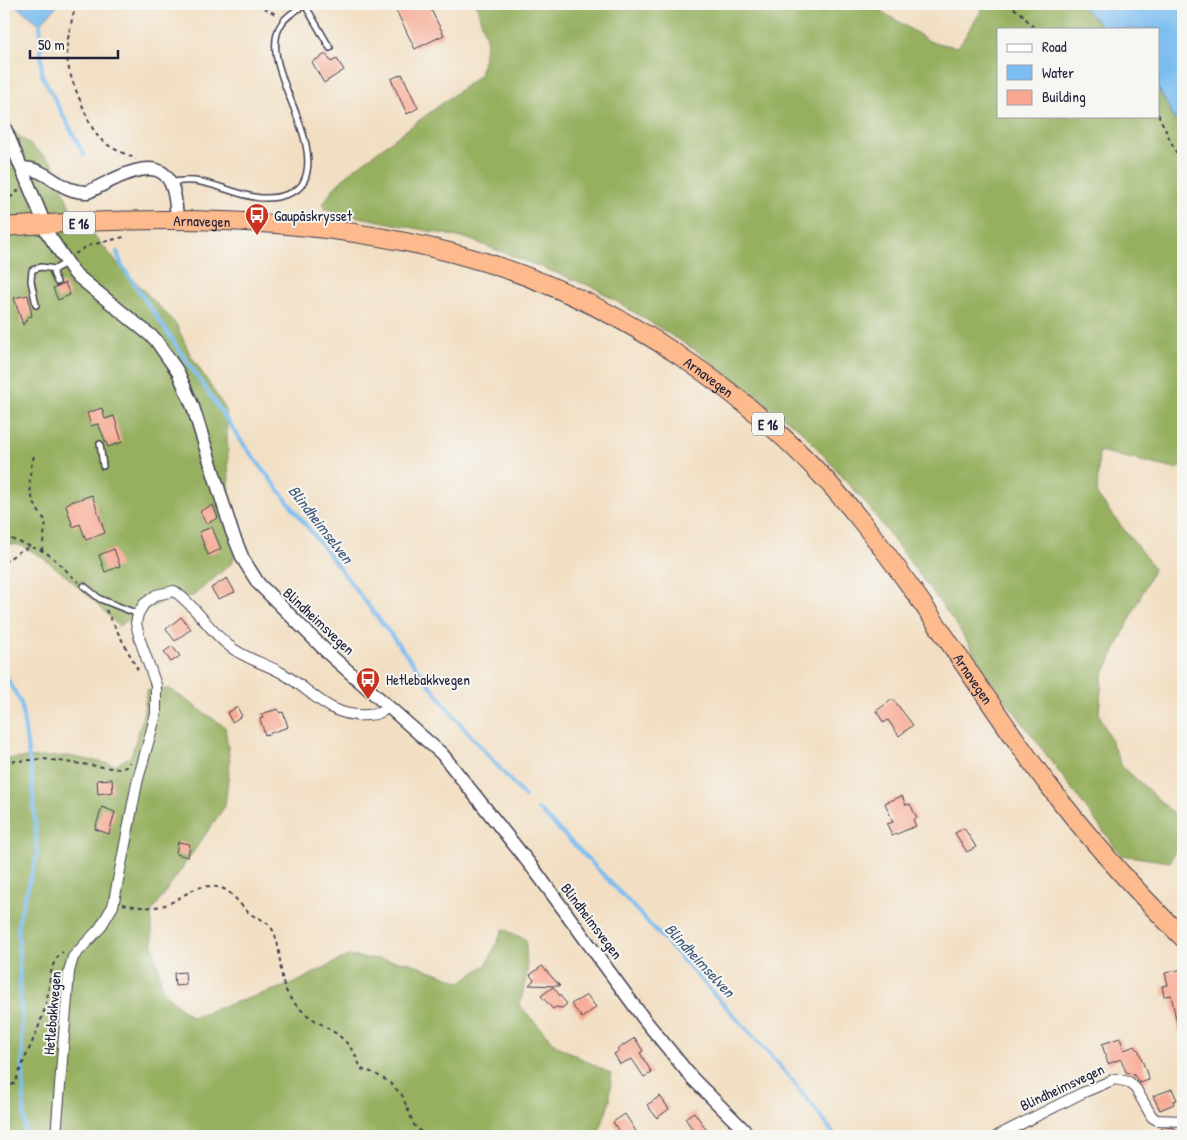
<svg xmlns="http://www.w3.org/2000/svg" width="1187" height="1140" font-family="'Patrick Hand',sans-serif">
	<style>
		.forest { fill: #96b061; stroke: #5c694e }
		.water { fill: #7bbdf0; stroke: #4e7096 }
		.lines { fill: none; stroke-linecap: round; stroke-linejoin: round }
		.stream { stroke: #7bbdf0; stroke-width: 4 }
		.building { fill: #f8a892 }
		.service-casing { stroke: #413e4f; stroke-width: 8 }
		.minor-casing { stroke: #413e4f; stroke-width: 12 }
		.tertiary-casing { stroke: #413e4f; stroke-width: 15 }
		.trunk-casing { stroke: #413e4f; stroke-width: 20 }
		.path { stroke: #413e4f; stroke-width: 2; stroke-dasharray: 4 4; stroke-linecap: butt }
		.service { stroke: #fff; stroke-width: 5 }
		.minor { stroke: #fff; stroke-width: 10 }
		.tertiary { stroke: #fff; stroke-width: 12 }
		.trunk { stroke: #fcba8d; stroke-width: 18 }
		.labels { text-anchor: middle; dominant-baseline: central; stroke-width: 4; stroke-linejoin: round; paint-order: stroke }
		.shield { fill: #f6f6f2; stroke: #626272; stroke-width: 1 }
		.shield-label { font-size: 14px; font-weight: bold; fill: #22223b }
		.poi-label { font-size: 15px; fill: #22223b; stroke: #f6f6f2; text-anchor: start }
		.street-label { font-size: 15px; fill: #22223b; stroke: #f6f6f2 }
		.water-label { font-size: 16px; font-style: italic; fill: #41587a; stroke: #f6f6f2 }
	</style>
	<rect width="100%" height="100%" fill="#f6f6f2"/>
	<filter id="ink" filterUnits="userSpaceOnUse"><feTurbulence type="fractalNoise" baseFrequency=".02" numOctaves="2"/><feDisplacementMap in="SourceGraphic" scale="10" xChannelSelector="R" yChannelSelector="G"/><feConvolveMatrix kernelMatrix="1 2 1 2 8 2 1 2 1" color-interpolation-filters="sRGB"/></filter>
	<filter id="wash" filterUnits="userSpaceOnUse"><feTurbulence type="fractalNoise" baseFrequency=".0096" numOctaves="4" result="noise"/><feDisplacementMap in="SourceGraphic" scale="20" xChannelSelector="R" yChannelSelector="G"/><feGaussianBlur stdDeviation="1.12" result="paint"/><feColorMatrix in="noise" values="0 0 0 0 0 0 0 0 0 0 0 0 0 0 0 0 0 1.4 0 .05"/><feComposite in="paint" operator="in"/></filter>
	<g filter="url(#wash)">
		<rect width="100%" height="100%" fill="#f2dfc3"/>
		<path class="forest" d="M476,4H870L931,42L958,47L982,10V4H1079L1105,29H998V116H1158V88L1161,90L1183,134V465L1175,469L1099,451L1097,495L1154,568L1102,678L1099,714L1122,766L1183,822V833L1170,862L1121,855L993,683L956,624L868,506L803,432L700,353L595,288L468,239L325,210L323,204L333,189L350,172L480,75L487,41Z
			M4,124L53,163L70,208L122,268L176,324L190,354L226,410L230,507L240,536L232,563L193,596L164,601L118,626C100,605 45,553 19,545C15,544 9,545 4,544Z
			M170,689L225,727L230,762L225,806L151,913L153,945L163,992L191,1017L295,983L347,956L408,962L461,982L487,964L503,929L526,940L527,972L520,1006L556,1045L611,1074L610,1101L599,1132L600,1136H4V759L68,756L116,765L131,756L142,721L147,690Z"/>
		<path class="water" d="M14,4H59L40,24Z
			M1079,4H1183V134L1158,88V29H1105Z"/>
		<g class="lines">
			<path class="stream" d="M40,24L42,75L84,155
				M117,252L122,266L244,445L457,720L525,797
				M4,673L21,703L32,778L37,855L18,922L25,1136
				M538,809C595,864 648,922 701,980C747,1030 796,1080 835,1136"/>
		</g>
		<g id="blocks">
			<path class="building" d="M393,4H428L444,35L415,49Z
				M326,54L331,62L337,59L344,70L324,83L312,62Z
				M402,74L418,108L407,114L391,79Z
				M65,283L70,295L58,300L53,288Z
				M28,295L32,316L28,317L23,325L14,298Z
				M102,408L105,419L114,416L122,442L108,447L98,424L91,426L87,413Z
				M92,495L105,533L86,540L80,524L73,527L66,506L68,503Z
				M213,505L218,518L206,524L200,511Z
				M212,527L221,549L208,555L199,532Z
				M114,549L120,566L105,572L99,555Z
				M227,578L235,592L218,599L211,588Z
				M181,617L191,629L175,641L166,629Z
				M172,646L180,656L171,662L164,652Z
				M893,699L913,725L899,736L888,720L884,723L876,711Z
				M237,707L242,716L232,722L227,713Z
				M278,709L280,713L283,712L288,727L265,735L260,719L263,718L261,714Z
				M112,779L113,792L98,794L97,780Z
				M902,796L906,805L910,804L917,818L913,820L916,826L892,836L887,824L893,822L885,803Z
				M102,807L115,812L109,834L95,829Z
				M964,828L976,847L967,852L955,833Z
				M178,842L190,844L188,857L176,854Z
				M542,966L560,986L529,985L534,980L530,975Z
				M1183,969V1032L1179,1033L1171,995L1164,996L1162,986L1168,985L1165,973Z
				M185,972L186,985L175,986L174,973Z
				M553,987L567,1004L562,1008L556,1007L553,1009L541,996Z
				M587,995L596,1007L582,1018L571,1004Z
				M635,1038L643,1051L640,1053L652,1073L644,1077L632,1059L620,1064L614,1054L619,1051L617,1049Z
				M1120,1038L1124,1050L1135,1046L1139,1051L1149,1080L1140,1083L1133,1074L1126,1072L1121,1059L1108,1064L1102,1044Z
				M1172,1089L1177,1100L1173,1101L1174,1104L1160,1110L1153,1096Z
				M660,1096L669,1109L657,1118L647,1105Z
				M694,1112L711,1136H684L693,1130L685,1118Z
				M625,1114L639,1136H622L613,1122Z
				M1164,1127L1175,1128L1180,1136H1165L1161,1129Z"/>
		</g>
	</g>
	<g filter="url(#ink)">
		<use href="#blocks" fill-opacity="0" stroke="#413e4f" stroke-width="1"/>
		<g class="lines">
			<g class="service-casing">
				<path id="service" d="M305,5L330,48
					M171,183C181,180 190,180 201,182C232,188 256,206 288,194C294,192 300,188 303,183C327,138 254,62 282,23C287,15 298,9 306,4
					M57,282L53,273L55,269L66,263
					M36,305L31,281L32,270L41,267L55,269
					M100,444L103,466
					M84,586L100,599L138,614"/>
			</g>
			<g class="minor-casing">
				<path id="minor" d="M56,1136L69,972L73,957L100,928L113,906L137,783L156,714V685L140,640L136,623L138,614L144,604L156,595L174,591C195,605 208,629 228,645C243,658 264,663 282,673C312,690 329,718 367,715C376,715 381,713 388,707
					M997,1136L1082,1093L1115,1079L1129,1082L1136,1089L1152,1117L1157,1120L1183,1121"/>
			</g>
			<g class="tertiary-casing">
				<path id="tertiary" d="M4,126L41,215
					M23,168C50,169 59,193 88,192C106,184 149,156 166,176C176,187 176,208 177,221
					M46,231L75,274L155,339L178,372L193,407L232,532L243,559L258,583L330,655L442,754L536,872L644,1019L693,1079L750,1136"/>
			</g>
			<g class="trunk-casing">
				<g id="trunk">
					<path id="s1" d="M4,227C152,215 309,215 453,253C612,294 760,395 862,522C928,605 983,697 1046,782C1088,838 1134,889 1183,938"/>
				</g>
			</g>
			<path class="path" d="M76,4C63,53 63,61 83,107C88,120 94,135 105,143C114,150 126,154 136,159
				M257,4L277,15
				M276,4L280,11
				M1007,4L1021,13L1035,29
				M1158,114L1183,167
				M4,203L19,190
				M75,254L87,246L124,237
				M34,456C26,481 29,502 46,521L42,550
				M4,536L32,547
				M4,562C11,558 17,552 24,549C44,541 64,571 79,582
				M106,610L139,672
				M4,762L44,759L119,769L126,767L130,762
				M123,904C136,907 153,909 165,905C187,897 194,881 221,888C230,890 239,903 246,910C252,918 265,918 271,927C284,947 276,975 289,996C313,1031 346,1023 361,1069L374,1073L389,1082L402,1095L414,1125L425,1136
				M4,1083L9,1086L15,1083C25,1055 41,1028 47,999C50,985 49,960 63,952"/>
			<use href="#service" class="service"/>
			<use href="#minor" class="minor"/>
			<use href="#tertiary" class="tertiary"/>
			<use href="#trunk" class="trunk"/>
		</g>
	</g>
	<defs>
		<g id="bus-pin" transform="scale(1.25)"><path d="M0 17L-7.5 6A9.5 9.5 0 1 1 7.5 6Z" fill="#c8321e" stroke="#f6f6f2"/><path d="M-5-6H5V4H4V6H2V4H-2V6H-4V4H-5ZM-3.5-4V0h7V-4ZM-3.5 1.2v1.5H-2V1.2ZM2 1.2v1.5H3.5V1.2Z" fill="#fff"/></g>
	</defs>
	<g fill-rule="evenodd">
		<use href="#bus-pin" x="257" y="215"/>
		<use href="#bus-pin" x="368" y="679"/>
	</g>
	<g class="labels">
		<g class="shield">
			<rect x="63" y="211.5" width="32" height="23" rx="4"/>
			<rect x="752" y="412.5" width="32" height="23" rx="4"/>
		</g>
		<g class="shield-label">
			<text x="79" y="223">E 16</text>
			<text x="768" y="424">E 16</text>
		</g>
		<g class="poi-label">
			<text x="274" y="215">Gaupåskrysset</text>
			<text x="386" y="679">Hetlebakkvegen</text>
		</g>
		<g class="street-label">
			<text stroke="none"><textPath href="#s1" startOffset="198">Arnavegen</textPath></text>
			<text stroke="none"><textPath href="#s1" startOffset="738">Arnavegen</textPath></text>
			<text transform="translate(319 621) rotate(43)">Blindheimsvegen</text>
			<text stroke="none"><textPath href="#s1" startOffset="1142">Arnavegen</textPath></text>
			<text transform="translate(592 921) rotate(53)">Blindheimsvegen</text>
			<text transform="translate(52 1013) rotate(-85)">Hetlebakkvegen</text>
			<text transform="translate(1062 1087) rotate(-25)">Blindheimsvegen</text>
		</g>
		<g class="water-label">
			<text transform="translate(321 524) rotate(52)">Blindheimselven</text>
			<text transform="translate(700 960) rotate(47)">Blindheimselven</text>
		</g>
	</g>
	<rect width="1187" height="1140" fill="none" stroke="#f6f6f2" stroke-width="20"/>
	<rect x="997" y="28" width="162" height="90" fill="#f6f6f2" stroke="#a1a1a9"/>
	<rect x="1007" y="44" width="25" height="8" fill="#ffffff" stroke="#a1a1a9"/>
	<text x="1042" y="52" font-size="15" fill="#22223b">Road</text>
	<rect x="1007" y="65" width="25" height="15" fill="#7bbdf0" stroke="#a1a1a9"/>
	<text x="1042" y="78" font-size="15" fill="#22223b">Water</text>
	<rect x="1007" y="90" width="25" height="15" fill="#f8a892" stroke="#a1a1a9"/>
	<text x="1042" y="102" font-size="15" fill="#22223b">Building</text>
	<path d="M30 50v8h88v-8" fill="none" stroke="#22223b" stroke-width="2.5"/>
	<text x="38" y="50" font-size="15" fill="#22223b" stroke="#f6f6f2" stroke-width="4" paint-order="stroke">50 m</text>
</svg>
